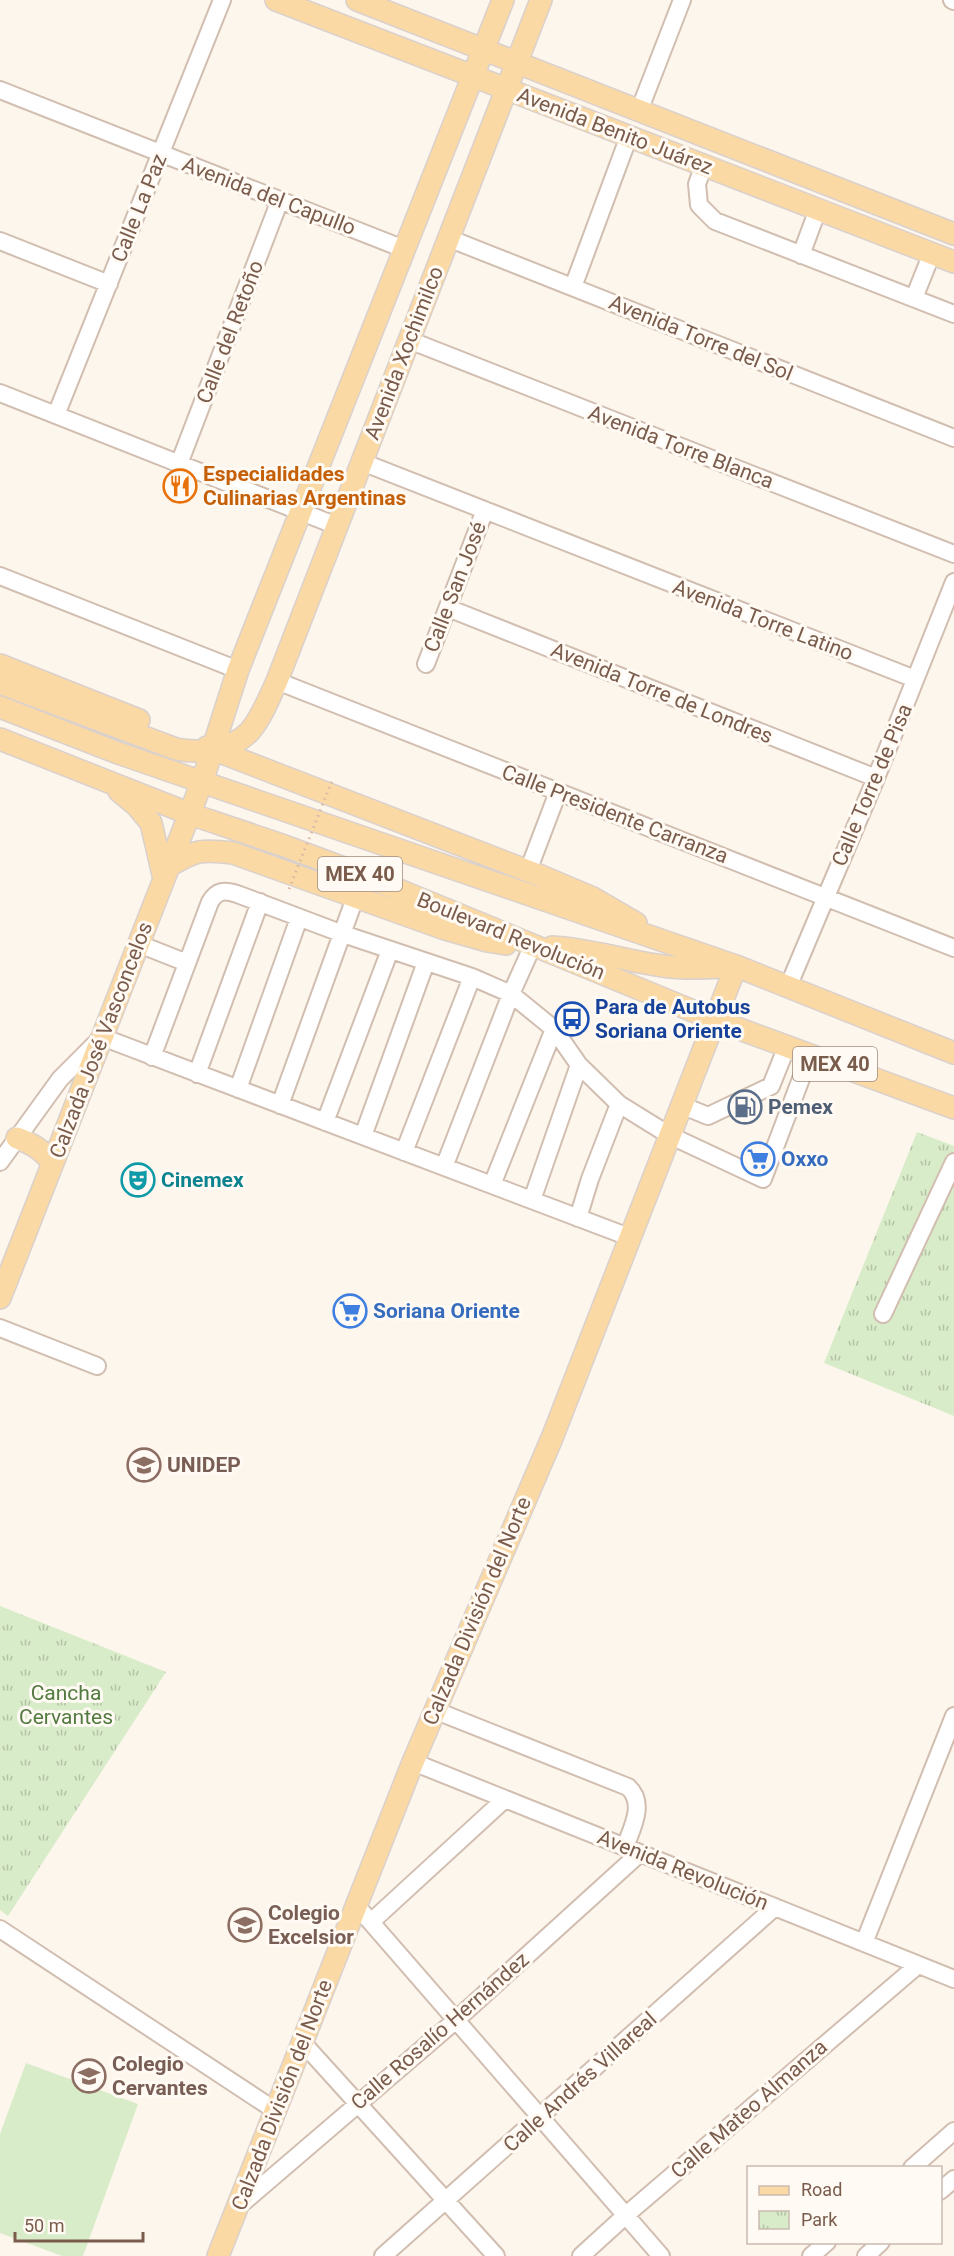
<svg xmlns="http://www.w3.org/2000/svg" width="954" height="2256" font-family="Roboto,sans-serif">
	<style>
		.grass { fill: #d8ecc9 }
		.park { fill: url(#park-tufts) }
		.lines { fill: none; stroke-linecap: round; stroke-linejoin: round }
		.minor-casing { stroke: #d1beb0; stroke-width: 20 }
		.major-casing { stroke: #dad1cd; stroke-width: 24 }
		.minor { stroke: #fff; stroke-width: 16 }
		.major { stroke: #fbd9a5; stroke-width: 21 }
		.path-bridge { stroke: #d9b8a5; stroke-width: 3; stroke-dasharray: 1.5 4.5; stroke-linecap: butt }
		.labels { text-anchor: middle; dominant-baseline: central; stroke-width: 6; stroke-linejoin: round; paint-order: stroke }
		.shield { fill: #fffaf3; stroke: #a28b7f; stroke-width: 1.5 }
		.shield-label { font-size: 20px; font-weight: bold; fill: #7a5c4d }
		.street-label { font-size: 21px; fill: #7a5c4d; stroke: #fffaf3 }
		.food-label { font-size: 21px; font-weight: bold; fill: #c56008; stroke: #fffaf3; text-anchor: start }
		.transit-label { font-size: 21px; font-weight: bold; fill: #164399; stroke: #fffaf3; text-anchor: start }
		.service-label { font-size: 21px; font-weight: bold; fill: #4e5e75; stroke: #fffaf3; text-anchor: start }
		.shop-label { font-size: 21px; font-weight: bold; fill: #366cbe; stroke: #fffaf3; text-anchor: start }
		.culture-label { font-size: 21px; font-weight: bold; fill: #0d838f; stroke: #fffaf3; text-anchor: start }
		.education-label { font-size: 21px; font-weight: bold; fill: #785e54; stroke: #fffaf3; text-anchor: start }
		.park-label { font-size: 21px; fill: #537a41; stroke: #fffaf3 }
	</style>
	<defs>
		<pattern id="park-tufts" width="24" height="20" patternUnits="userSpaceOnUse" patternTransform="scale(1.5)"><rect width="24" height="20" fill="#d8ecc9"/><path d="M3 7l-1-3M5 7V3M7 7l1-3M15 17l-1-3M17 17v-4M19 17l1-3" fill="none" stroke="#b4c2a5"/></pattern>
	</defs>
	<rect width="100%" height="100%" fill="#fdf6ec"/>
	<path class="grass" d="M26,2063L138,2104L83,2256H62L0,2233V2134Z"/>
	<path class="park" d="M917,1132L954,1146V1416L824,1363Z
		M0,1606L166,1672L8,1916L0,1910Z"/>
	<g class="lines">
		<g class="minor-casing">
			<path id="minor" d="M952,0L954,1
				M0,90L404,249
				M639,111L682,0
				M704,165L697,184L699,205L715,221L954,314
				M448,238L954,438
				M0,241L109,284
				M801,255L818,209
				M573,287L629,136
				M914,298L932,253
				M409,340L954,554
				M0,393L337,526
				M56,415L222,0
				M362,462L915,679
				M179,464L280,200
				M0,576L238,670
				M448,608L876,778
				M426,664L485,510
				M277,681L954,948
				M528,871L558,792
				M139,944L187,963
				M788,987L876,778L954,582
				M152,1057L210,902C217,890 225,890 237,894L343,934L472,977L511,994L554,1029L579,1065L619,1104L590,1179L578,1218
				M197,1074L260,902
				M238,1089L299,918
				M619,1104L669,1135L763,1179L810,1055
				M280,1105L355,898
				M681,1105L708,1116L771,1086L787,1046
				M325,1122L390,950
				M363,1136L426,962
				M404,1152L472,977
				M0,1162L60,1079L102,1037L629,1237
				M444,1167L511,994L533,945
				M492,1185L554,1029
				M532,1200L579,1065
				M883,1314L954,1162
				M0,1328L97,1366
				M434,1710L628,1787C646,1803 632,1828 625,1847
				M413,1762L954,1979
				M356,1905L661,2256
				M371,1922L505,1799
				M0,1929L276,2111
				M864,1943L954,1716
				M302,2042L496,2256
				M912,2168L954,2131
				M940,2191L954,2179
				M239,2206L456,2020L640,1853
				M383,2256L775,1907
				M581,2256L626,2215L918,1965
				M811,2256L827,2242
				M866,2256L881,2242"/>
		</g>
		<g class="major-casing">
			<path id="major" d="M276,0L954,262
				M357,0L954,234
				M0,665L139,720
				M0,683L176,749C200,754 233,750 250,731C262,717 269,698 277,681L541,0
				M0,707L118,753L736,966L954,1053
				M0,739L190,814L282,845L360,874L715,1020L954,1108
				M207,747L541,876L593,898L636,923
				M119,791L137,806L151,823L164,879
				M169,866C196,850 201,849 233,853L445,929L487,941L506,944
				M552,947C590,949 625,961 663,966C683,969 703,968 723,967
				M17,1138C33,1144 42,1150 53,1163
				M0,1298L202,782L238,670L503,0
				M218,2256L413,1762L552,1438L736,966"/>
		</g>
		<use href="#minor" class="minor"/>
		<use href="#major" class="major"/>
		<path class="path-bridge" d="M289,889L332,781"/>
	</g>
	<defs>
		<g id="restaurant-ring" transform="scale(1.725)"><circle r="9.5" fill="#fffaf3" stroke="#e8710a" stroke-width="1.5"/><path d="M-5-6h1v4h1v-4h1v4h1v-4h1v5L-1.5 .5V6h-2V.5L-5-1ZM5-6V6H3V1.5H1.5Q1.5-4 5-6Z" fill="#e8710a"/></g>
		<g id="bus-ring" transform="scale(1.725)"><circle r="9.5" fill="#fffaf3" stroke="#1a4fb4" stroke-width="1.5"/><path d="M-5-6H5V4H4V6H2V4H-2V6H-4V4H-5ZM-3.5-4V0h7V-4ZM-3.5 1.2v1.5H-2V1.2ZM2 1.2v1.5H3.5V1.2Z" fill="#1a4fb4"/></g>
		<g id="fuel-ring" transform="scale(1.725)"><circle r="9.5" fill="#fffaf3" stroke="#5c6f8a" stroke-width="1.5"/><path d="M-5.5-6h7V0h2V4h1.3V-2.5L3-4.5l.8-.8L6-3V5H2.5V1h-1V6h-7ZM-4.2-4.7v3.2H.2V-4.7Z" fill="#5c6f8a"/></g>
		<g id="supermarket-ring" transform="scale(1.725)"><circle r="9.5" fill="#fffaf3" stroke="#3f7fe0" stroke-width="1.5"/><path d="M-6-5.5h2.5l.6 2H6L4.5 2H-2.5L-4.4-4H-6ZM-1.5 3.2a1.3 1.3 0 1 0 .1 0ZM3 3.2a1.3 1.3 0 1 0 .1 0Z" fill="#3f7fe0"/></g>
		<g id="theatre-ring" transform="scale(1.725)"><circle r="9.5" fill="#fffaf3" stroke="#0f9aa8" stroke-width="1.5"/><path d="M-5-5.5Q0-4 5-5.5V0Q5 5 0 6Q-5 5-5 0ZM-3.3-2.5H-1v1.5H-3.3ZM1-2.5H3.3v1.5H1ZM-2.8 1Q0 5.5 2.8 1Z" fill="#0f9aa8"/></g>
		<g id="university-ring" transform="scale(1.725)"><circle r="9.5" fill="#fffaf3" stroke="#8d6e63" stroke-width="1.5"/><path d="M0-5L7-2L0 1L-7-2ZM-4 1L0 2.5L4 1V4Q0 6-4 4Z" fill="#8d6e63"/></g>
		<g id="school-ring" transform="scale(1.725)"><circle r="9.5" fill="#fffaf3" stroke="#8d6e63" stroke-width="1.5"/><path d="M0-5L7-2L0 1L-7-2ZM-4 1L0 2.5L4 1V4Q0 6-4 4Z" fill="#8d6e63"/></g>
	</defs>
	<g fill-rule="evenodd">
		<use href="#restaurant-ring" x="180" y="486"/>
		<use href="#bus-ring" x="572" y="1019"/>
		<use href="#fuel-ring" x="745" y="1107"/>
		<use href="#supermarket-ring" x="758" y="1159"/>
		<use href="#theatre-ring" x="138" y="1180"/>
		<use href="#supermarket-ring" x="350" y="1311"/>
		<use href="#university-ring" x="144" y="1465"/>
		<use href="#school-ring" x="245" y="1925"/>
		<use href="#university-ring" x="89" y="2076"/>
	</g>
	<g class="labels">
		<g class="shield">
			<rect x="318" y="857" width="84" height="34" rx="4.5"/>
			<rect x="793" y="1047" width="84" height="34" rx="4.5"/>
		</g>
		<g class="shield-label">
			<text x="360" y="874">MEX 40</text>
			<text x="835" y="1064">MEX 40</text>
		</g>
		<g class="street-label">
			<text transform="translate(615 131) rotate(21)">Avenida Benito Juárez</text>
			<text transform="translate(269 196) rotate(21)">Avenida del Capullo</text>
			<text transform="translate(139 208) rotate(-68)">Calle La Paz</text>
			<text transform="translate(230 332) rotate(-69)">Calle del Retoño</text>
			<text transform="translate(701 338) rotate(22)">Avenida Torre del Sol</text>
			<text transform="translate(404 353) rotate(-69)">Avenida Xochimilco</text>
			<text transform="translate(681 447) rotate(21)">Avenida Torre Blanca</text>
			<text transform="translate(455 587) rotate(-69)">Calle San José</text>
			<text transform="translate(763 620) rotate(21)">Avenida Torre Latino</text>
			<text transform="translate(662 693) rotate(22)">Avenida Torre de Londres</text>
			<text transform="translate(872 785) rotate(-67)">Calle Torre de Pisa</text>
			<text transform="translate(615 814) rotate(21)">Calle Presidente Carranza</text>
			<text transform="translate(511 936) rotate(22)">Boulevard Revolución</text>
			<text transform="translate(101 1040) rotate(-69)">Calzada José Vasconcelos</text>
			<text transform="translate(477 1611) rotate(-67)">Calzada División del Norte</text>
			<text transform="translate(683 1870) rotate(22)">Avenida Revolución</text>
			<text transform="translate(440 2031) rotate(-41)">Calle Rosalío Hernández</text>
			<text transform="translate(580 2082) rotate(-42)">Calle Andrés Villareal</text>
			<text transform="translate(282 2095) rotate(-69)">Calzada División del Norte</text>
			<text transform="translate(749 2109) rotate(-41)">Calle Mateo Almanza</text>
		</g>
		<g class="food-label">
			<text x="203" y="474">Especialidades<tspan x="203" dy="24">Culinarias Argentinas</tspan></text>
		</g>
		<g class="transit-label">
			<text x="595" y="1007">Para de Autobus<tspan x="595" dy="24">Soriana Oriente</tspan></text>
		</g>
		<g class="service-label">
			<text x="768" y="1107">Pemex</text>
		</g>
		<g class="shop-label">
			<text x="781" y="1159">Oxxo</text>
			<text x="373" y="1311">Soriana Oriente</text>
		</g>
		<g class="culture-label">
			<text x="161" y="1180">Cinemex</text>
		</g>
		<g class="education-label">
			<text x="167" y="1465">UNIDEP</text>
			<text x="268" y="1913">Colegio<tspan x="268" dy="24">Excelsior</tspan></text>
			<text x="112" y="2064">Colegio<tspan x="112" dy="24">Cervantes</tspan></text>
		</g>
		<g class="park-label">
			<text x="66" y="1693">Cancha<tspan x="66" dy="24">Cervantes</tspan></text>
		</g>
	</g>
	<rect x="747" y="2166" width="195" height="78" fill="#fffaf3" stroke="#cabbb1" stroke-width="1.5"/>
	<rect x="759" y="2186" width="30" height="9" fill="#fbd9a5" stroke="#cabbb1" stroke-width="1.5"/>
	<text x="801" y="2196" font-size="18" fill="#7a5c4d">Road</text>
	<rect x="759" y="2211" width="30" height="18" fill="url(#park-tufts)" stroke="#cabbb1" stroke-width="1.5"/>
	<text x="801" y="2226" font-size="18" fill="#7a5c4d">Park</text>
	<path d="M15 2232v9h128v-9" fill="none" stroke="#7a5c4d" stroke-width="3"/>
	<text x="24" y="2232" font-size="18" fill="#7a5c4d" stroke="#fffaf3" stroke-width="4.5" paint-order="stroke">50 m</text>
</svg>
